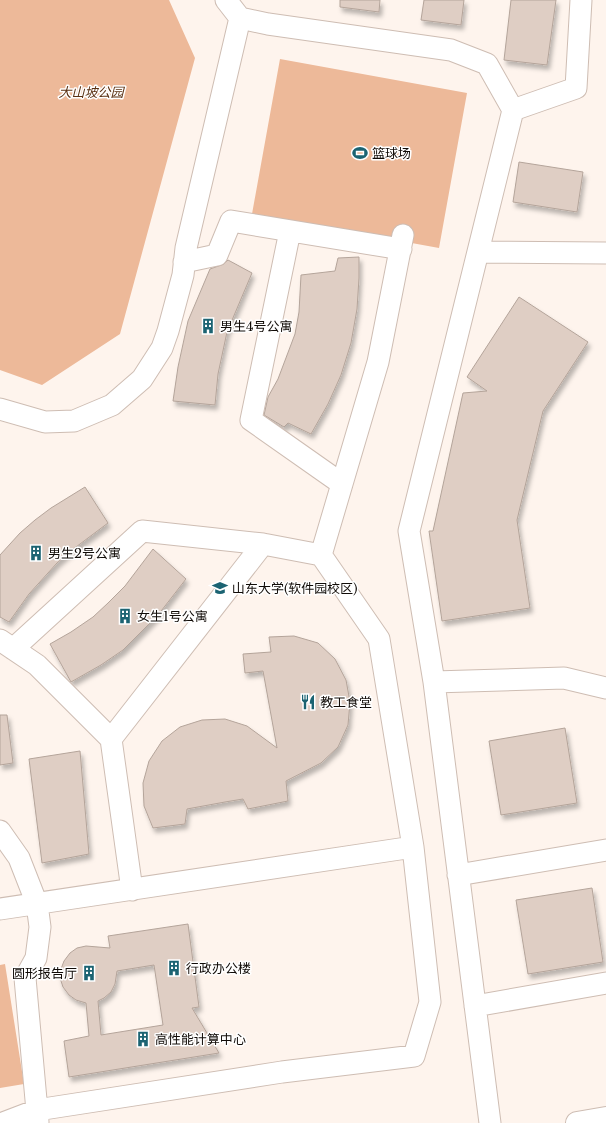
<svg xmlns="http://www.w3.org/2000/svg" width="606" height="1123" font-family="'Libre Baskerville','Noto Sans SC',serif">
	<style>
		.green { fill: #edb999 }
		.building { fill: #dfcec4; stroke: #b4a49a; fill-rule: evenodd; filter: url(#shadow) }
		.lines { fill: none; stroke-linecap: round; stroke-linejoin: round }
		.minor-casing { stroke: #cebdb3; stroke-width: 23 }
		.major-casing { stroke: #cebdb3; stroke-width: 24 }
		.minor { stroke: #fff; stroke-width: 21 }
		.major { stroke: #fff; stroke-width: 22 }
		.labels { text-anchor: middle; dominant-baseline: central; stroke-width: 3; stroke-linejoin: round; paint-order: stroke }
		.park-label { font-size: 13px; font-style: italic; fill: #5a3012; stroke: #fff }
		.poi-label { font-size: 13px; fill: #100b07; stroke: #fff; text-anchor: start }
	</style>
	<defs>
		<filter id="shadow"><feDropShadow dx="2.5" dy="4.5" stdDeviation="2" flood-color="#0004"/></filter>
	</defs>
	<rect width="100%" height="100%" fill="#fef4ed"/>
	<path class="green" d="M0,0H169L195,58L120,334L42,385L0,370Z
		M280,59L467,93L439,248L252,214Z
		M5,964L24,1084L0,1088V965Z"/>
	<path class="building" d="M340,0H380L379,12L340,7Z
		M424,0H464L461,25L421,20Z
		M511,0H556L547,65L504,60Z
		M519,162L583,172L577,212L513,202Z
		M359,257V278L357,309L351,343L341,375L328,404L311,434L288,423L284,427L264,415L268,397L278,379L295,334L299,312L301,275L335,271L338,258Z
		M228,260L252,273L227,332L218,374L215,405L173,401L178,367L188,321L210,269L224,264Z
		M519,297L588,342L543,411L517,520L530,608L442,621L429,531H433L463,393L487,391L467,377Z
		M85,487L108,523L72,550L57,563L29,594L9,622L0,617V555L20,533L35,520L51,508Z
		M153,549L186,579L158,615L123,650L101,665L71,682L50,644L71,632L93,617L108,603L125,586Z
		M294,636L318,643L335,659L346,680L350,702L348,725L338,747L321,763L286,781L288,801L248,809L243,799L225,802L187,809L185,824L153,828L144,806L143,783L149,761L162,741L180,727L202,720L225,719L247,726L277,748L263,671L245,673L243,654L271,652L269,637Z
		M0,715H7L13,763L0,765Z
		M565,728L577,803L501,815L489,741Z
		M80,751L89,854L42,863L29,759Z
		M592,888L603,962L528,974L516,900Z
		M188,924L199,1007L192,1008L219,1053L69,1077L64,1041L89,1036L86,1003L76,1000L69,995L63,987L60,978L61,969L64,961L70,953L77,948L86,946L110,948L108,936ZM154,965L163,1025L101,1035L98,1001L104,998L111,992L115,984L117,971Z"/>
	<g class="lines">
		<g class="minor-casing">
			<path id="minor" d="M226,0L240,18L268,24L451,50L487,64L513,110L409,531L434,682L490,1123
				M513,110L576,88L581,0
				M290,231L251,420L342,484
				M478,252L606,253
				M184,262L217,255L231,221L401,249
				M0,409L45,422L74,421L112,405L142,379L162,348L168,331L183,275L186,248L240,18
				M321,555L378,362L403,235
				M0,640L37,665L111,739L132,890
				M434,682L564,678L606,688
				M111,739L263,544
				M0,831L19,858L37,904L40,927L36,958L25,978L38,1122
				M458,875L606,850
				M0,909L413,847
				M475,1006L606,983
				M3,1123L37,1110L282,1072L414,1056L430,1002L413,847L379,639L321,555L263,544L142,531L13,649"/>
		</g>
		<g class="major-casing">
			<path id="major" d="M577,1123L606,1118"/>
		</g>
		<use href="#minor" class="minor"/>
		<use href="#major" class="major"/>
	</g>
	<defs>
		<g id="stadium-bare" transform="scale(1.2)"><path d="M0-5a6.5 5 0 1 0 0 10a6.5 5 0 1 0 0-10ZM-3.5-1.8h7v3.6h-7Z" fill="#1b6372" stroke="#fff" stroke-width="2.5" paint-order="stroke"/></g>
		<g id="building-bare" transform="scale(1.2)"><path d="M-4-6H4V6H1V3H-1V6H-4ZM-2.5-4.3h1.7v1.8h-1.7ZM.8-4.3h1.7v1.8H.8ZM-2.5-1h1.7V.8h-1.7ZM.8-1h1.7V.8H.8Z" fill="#1b6372" stroke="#fff" stroke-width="2.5" paint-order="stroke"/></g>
		<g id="university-bare" transform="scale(1.2)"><path d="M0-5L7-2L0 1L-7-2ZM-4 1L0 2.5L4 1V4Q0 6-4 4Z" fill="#1b6372" stroke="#fff" stroke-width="2.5" paint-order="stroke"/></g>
		<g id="restaurant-bare" transform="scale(1.2)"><path d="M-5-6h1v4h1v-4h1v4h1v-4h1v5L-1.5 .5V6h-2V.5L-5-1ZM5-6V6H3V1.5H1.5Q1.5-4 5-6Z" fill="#1b6372" stroke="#fff" stroke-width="2.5" paint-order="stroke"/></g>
	</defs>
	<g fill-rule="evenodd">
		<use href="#stadium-bare" x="360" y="153"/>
		<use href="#building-bare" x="208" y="326"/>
		<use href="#building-bare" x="36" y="553"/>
		<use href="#university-bare" x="220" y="588"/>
		<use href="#building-bare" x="125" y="616"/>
		<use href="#restaurant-bare" x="308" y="702"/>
		<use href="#building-bare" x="174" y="968"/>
		<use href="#building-bare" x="89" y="973"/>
		<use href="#building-bare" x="143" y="1039"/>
	</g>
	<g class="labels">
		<g class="park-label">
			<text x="91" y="92">大山坡公园</text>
		</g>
		<g class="poi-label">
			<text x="372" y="153">篮球场</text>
			<text x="220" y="326">男生4号公寓</text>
			<text x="48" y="553">男生2号公寓</text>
			<text x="232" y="588">山东大学(软件园校区)</text>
			<text x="137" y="616">女生1号公寓</text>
			<text x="320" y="702">教工食堂</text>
			<text x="186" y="968">行政办公楼</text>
			<text x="77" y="973" text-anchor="end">圆形报告厅</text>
			<text x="155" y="1039">高性能计算中心</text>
		</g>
	</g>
</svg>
